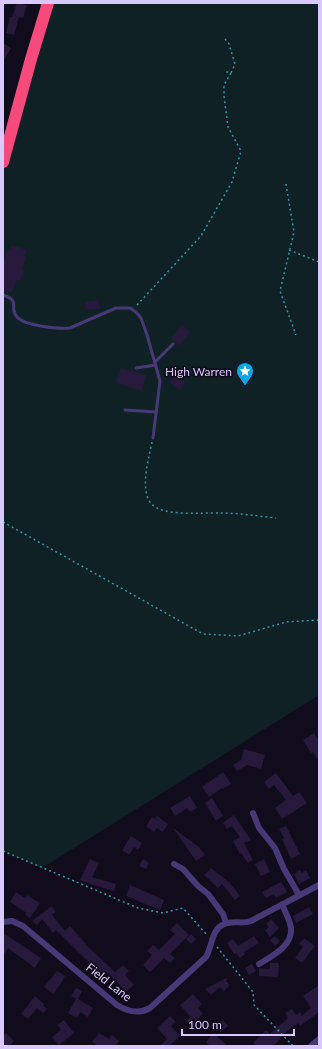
<svg xmlns="http://www.w3.org/2000/svg" width="322" height="1049" font-family="Lato,sans-serif">
	<style>
		.green { fill: #0f2124 }
		.building { fill: #26193b }
		.lines { fill: none; stroke-linecap: round; stroke-linejoin: round }
		.path { stroke: #3297a6; stroke-width: 1.5; stroke-dasharray: 2 3; stroke-linecap: butt }
		.lane { stroke: #473977; stroke-width: 3 }
		.street { stroke: #473977; stroke-width: 6 }
		.highway { stroke: #f6497c; stroke-width: 12 }
		.labels { text-anchor: middle; dominant-baseline: central; stroke-width: 3.5; stroke-linejoin: round; paint-order: stroke }
		.poi-label { font-size: 12px; fill: #d8c8fc; stroke: #110c1b; text-anchor: end }
		.street-label { font-size: 12px; fill: #d8c8fc; stroke: #110c1b }
	</style>
	<rect width="100%" height="100%" fill="#110c1b"/>
	<path class="green" d="M48,3H319V695L42,868L3,851V154Z"/>
	<path class="building" d="M17,3L27,5L23,18L19,17L14,35L6,33L10,17H12Z
		M3,43L11,48L3,62Z
		M12,245L27,250L24,257H26L22,270L24,271L20,281L16,280L12,293L3,290V265L8,249H10Z
		M99,300L100,309L86,310L85,302Z
		M182,325L190,332L179,346L171,339Z
		M121,368L146,375L142,391L116,383Z
		M176,374L186,382L180,390L170,382Z
		M314,733L319,741V761L313,752L311,753L303,740Z
		M244,749L265,755L261,769L247,765L237,771L233,765L241,760Z
		M223,772L231,784L223,789L222,788L209,797L202,787Z
		M276,773L293,796L299,792L307,803L282,819L275,808L286,800L274,785L269,789L264,782Z
		M190,796L197,808L190,812L187,808L175,816L170,808Z
		M212,798L223,816L216,821L205,803Z
		M234,815L251,840L244,843L253,860L248,863L241,853L240,854L233,841L240,837L232,826L227,829L223,823Z
		M157,816L168,824L163,832L157,828L154,832L146,826L152,817L155,819Z
		M286,826L300,854L291,859L282,839L284,838L279,829Z
		M173,828L199,847L205,855L196,861Z
		M131,836L142,843L138,850L134,847L129,855L122,850Z
		M90,859L99,863L92,877L116,884L114,891L90,884L80,880Z
		M143,859L149,863L146,869L139,866Z
		M264,859L270,872L261,876L255,864Z
		M211,868L229,882L240,896L235,900L222,884L218,888L204,875Z
		M300,870L302,873L306,870L310,878L299,884L294,874Z
		M281,882L287,892L276,898L274,894L266,898L262,892Z
		M130,885L164,900L160,910L126,896Z
		M16,892L25,898L27,895L40,903L30,918L25,914L26,913L24,911L10,902Z
		M52,906L56,912L52,915L65,931L70,926L86,944V945L115,972L123,965L129,971L125,975L134,985L126,992L106,971L102,975L56,930L53,933L42,919L37,925L32,921Z
		M309,907L313,914L296,923L293,916Z
		M271,919L279,928L270,937L265,930L269,927L266,924Z
		M177,923L189,935L170,954L175,958L170,963L164,958L150,972L143,965L152,955L147,951L153,945L159,950L175,934L170,930Z
		M5,934L41,958L35,968L8,948L3,956V938Z
		M191,934L196,939L191,944L186,939Z
		M254,936L259,943L244,952L245,954L240,958L236,953L234,954L227,943L233,939L238,946Z
		M275,936L280,941L275,946L270,940Z
		M304,938L315,946L302,963L295,958L303,947L299,944Z
		M270,963H279L278,977L259,976V968L270,969Z
		M252,964L256,971L249,975L245,968Z
		M57,971L65,976L60,985L53,994L44,987Z
		M226,978L227,979L226,981L230,985L224,991L220,987L211,995L205,989Z
		M319,985V1012L300,1026L298,1023L282,1035L283,1036L273,1046H256L253,1043L266,1030L270,1034L288,1018L285,1013L292,1009L296,1015L300,1012L302,1016L311,1008L303,996Z
		M76,988L82,991L78,999L93,1008L88,1017L80,1012L77,1018L68,1013L76,999L71,996Z
		M193,994L202,1004L198,1008L203,1014L190,1026L186,1021L191,1017L180,1005Z
		M35,996L44,1004L43,1005L47,1009L43,1013L37,1008L28,1019L21,1014Z
		M170,1016L176,1022L171,1026L180,1036L169,1046H160L167,1039L157,1028Z
		M64,1020L74,1033L59,1045L52,1037L61,1030L57,1025Z
		M223,1020L228,1026L220,1032L215,1027Z
		M6,1033L14,1041L9,1046H3V1036Z
		M99,1033L109,1039L112,1035L119,1041L116,1045L118,1046H98L92,1042Z
		M213,1033L228,1046H210L206,1042Z"/>
	<g class="lines">
		<path class="path" d="M225,39L229,44L235,64L231,73
			M286,184L294,232L280,291L296,335
			M289,250L319,262
			M137,305L201,236L232,182L241,151L228,127L224,96V85L231,73L224,71
			M152,442C149,457 140,488 150,502C161,518 203,512 221,513C239,513 257,516 276,518
			M3,522L203,634L238,636L286,622L319,620
			M3,851L138,908L163,913L183,908L207,935
			M217,947L253,992L254,1005L293,1046"/>
		<path class="lane" d="M3,295C22,302 8,306 17,317C25,326 58,329 70,328L116,308H130L136,312L141,318L147,335L160,381L153,438
			M155,362L173,344
			M136,368L156,365
			M125,410L156,412"/>
		<path class="street" d="M253,813L259,828L275,848L284,869L299,895
			M174,864L183,869L198,886L208,894L223,914L226,923
			M3,922L12,921L23,926L117,1005C128,1012 139,1014 150,1008L206,957C213,945 211,926 228,923C236,921 243,924 251,921L319,885
			M259,964C272,956 293,946 291,928C290,920 285,912 282,904
			M311,1046L319,1039"/>
		<path class="highway" d="M3,162L31,59L48,3"/>
	</g>
	<defs>
		<g id="sight-pin" transform="scale(0.9)"><path d="M0 17L-7.5 6A9.5 9.5 0 1 1 7.5 6Z" fill="#0ba6e5" stroke="#110c1b"/><path d="M0-6L1.8-2.2L6-1.7L2.9 1.2L3.7 5.4L0 3.3L-3.7 5.4L-2.9 1.2L-6-1.7L-1.8-2.2Z" fill="#fff"/></g>
	</defs>
	<g fill-rule="evenodd">
		<use href="#sight-pin" x="245" y="371"/>
	</g>
	<g class="labels">
		<g class="poi-label">
			<text x="232" y="371">High Warren</text>
		</g>
		<g class="street-label">
			<text transform="translate(109 982) rotate(38)">Field Lane</text>
		</g>
	</g>
	<rect width="322" height="1049" fill="none" stroke="#d8c8fc" stroke-width="8"/>
	<path d="M182 1029v6h112v-6" fill="none" stroke="#d8c8fc" stroke-width="2"/>
	<text x="188" y="1029" font-size="12" fill="#d8c8fc" stroke="#110c1b" stroke-width="3" paint-order="stroke">100 m</text>
</svg>
